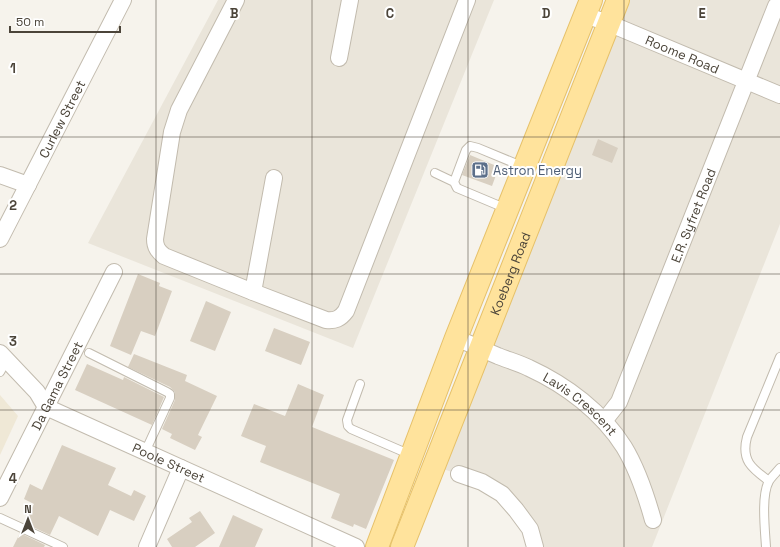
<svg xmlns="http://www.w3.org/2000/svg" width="780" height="547" font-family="'Space Grotesk',sans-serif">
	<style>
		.residential { fill: #eae5da }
		.education { fill: #efe8d6 }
		.building { fill: #d8cfc1 }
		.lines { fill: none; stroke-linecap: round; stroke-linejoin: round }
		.lane-casing { stroke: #c2bbae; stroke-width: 10 }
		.street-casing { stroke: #c2bbae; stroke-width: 18 }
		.primary-casing { stroke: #e6c16a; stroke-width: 24 }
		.lane { stroke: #fff; stroke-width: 8 }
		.street { stroke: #fff; stroke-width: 16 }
		.primary { stroke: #ffe39c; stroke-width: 22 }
		.grid { fill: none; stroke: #4b4439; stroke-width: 1; stroke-opacity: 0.55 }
		.labels { text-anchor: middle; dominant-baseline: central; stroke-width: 4; stroke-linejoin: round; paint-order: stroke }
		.street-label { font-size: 13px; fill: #4b4439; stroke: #fff }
		.service-label { font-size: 13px; fill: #4e5e75; stroke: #fff; text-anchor: start }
		.grid-label { font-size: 13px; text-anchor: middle; font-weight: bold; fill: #4b4439; stroke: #fff; stroke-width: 4; stroke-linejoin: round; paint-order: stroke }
	</style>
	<rect width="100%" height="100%" fill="#f6f3ec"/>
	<path class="residential" d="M218,0H494L353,348L88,243Z
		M618,0H780V224L652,547H535L530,529L482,482L434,466Z"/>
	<path class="education" d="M0,395L18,416L0,455Z"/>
	<path class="building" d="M598,139L618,148L612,163L592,155Z
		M470,155L499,167L492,186L462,175Z
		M138,274L160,283L159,286L172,291L155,336L141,331L131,355L110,346Z
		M206,301L231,312L215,351L190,341Z
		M274,328L310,342L301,365L265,351Z
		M134,354L187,375L185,381L217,396L198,435L202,437L195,450L170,438L172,434L162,429L175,400V392L170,387L128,367Z
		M87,364L123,380L124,377L164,397L152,425L75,390Z
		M298,384L324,395L312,427L394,460L366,529L354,524L353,527L331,518L340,494L260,462L266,446L241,436L254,404L285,416Z
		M62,445L116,468L108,485L131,496L134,490L146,496L134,521L110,510L98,536L59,516L50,535L24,523L34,504L24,499L30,484L42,490Z
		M200,511L215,533L195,547H172L167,539L192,522L189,518Z
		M233,515L263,529L255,547H219Z
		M20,533L45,545L44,547H13Z"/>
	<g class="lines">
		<g class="lane-casing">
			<path id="lane" d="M435,173L454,182
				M507,209L457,188L454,182L466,150L470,146L478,148L524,167
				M89,353L167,392L170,394V398L145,452
				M0,372L7,360
				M360,384L347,420L348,426L351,429L411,455
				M769,481C751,468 741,460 747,437L780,357
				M0,518L63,547
				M766,547C765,530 761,495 769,481C772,476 777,472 780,468"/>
		</g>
		<g class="street-casing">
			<g id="street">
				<path d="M236,0L179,110L172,132L155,239C155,247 158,251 164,256L253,292L326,320C335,321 340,319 346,311L467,0"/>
				<path id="s1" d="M585,15L608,23L780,95"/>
				<path d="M339,58L350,0"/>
				<path d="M0,175L28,185"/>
				<path id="s2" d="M0,239L123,0"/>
				<path d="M253,292L274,178"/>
				<path id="s3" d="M456,338C470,344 484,350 498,356C508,360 519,363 529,368C566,385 602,412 624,447C638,470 646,495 653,520"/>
				<path id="s4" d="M0,353L37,392L46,407L356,547"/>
				<path id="s5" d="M604,421L619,402L776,6"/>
				<path d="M459,474L482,482L502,494L516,510L530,529L535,547"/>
				<path id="s6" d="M0,498L114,272"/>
				<path d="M147,547L181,468"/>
			</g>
		</g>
		<g class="primary-casing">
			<g id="primary">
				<path d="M377,547L456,338L591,0"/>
				<path id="s7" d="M402,547L618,0"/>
			</g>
		</g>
		<use href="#lane" class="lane"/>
		<use href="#street" class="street"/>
		<use href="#primary" class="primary"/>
	</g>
	<path class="grid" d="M156,0V547M312,0V547M468,0V547M624,0V547M0,137H780M0,274H780M0,410H780"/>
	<defs>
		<g id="fuel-square" transform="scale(0.9)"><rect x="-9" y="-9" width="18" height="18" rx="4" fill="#5c6f8a" stroke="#fff"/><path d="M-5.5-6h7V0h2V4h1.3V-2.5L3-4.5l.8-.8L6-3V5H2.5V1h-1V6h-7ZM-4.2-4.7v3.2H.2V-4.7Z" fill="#fff"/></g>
	</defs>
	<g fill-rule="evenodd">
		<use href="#fuel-square" x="480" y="170"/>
	</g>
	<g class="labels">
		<g class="street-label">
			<text stroke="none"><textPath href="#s1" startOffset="105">Roome Road</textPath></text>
			<text stroke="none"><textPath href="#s2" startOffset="135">Curlew Street</textPath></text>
			<text stroke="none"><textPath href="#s5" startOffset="225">E.R. Syfret Road</textPath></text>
			<text stroke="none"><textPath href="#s7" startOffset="294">Koeberg Road</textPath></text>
			<text stroke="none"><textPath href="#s6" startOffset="126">Da Gama Street</textPath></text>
			<text stroke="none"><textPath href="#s3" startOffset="142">Lavis Crescent</textPath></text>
			<text stroke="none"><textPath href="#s4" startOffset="206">Poole Street</textPath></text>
		</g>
		<g class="service-label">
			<text x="493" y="170">Astron Energy</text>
		</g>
	</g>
	<g class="grid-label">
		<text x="234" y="18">B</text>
		<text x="390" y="18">C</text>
		<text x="546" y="18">D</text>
		<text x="702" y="18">E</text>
		<text x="13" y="73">1</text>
		<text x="13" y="210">2</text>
		<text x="13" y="346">3</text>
		<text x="13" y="483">4</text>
	</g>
	<g transform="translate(28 519)" stroke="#ffffff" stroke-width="3" paint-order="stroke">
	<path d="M0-3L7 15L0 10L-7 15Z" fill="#4b4439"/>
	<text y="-6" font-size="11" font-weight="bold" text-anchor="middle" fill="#4b4439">N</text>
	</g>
	<path d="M10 26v6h110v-6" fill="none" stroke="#4b4439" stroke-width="2"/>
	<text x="16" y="26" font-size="12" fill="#4b4439" stroke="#ffffff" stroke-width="3" paint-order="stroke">50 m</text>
</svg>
